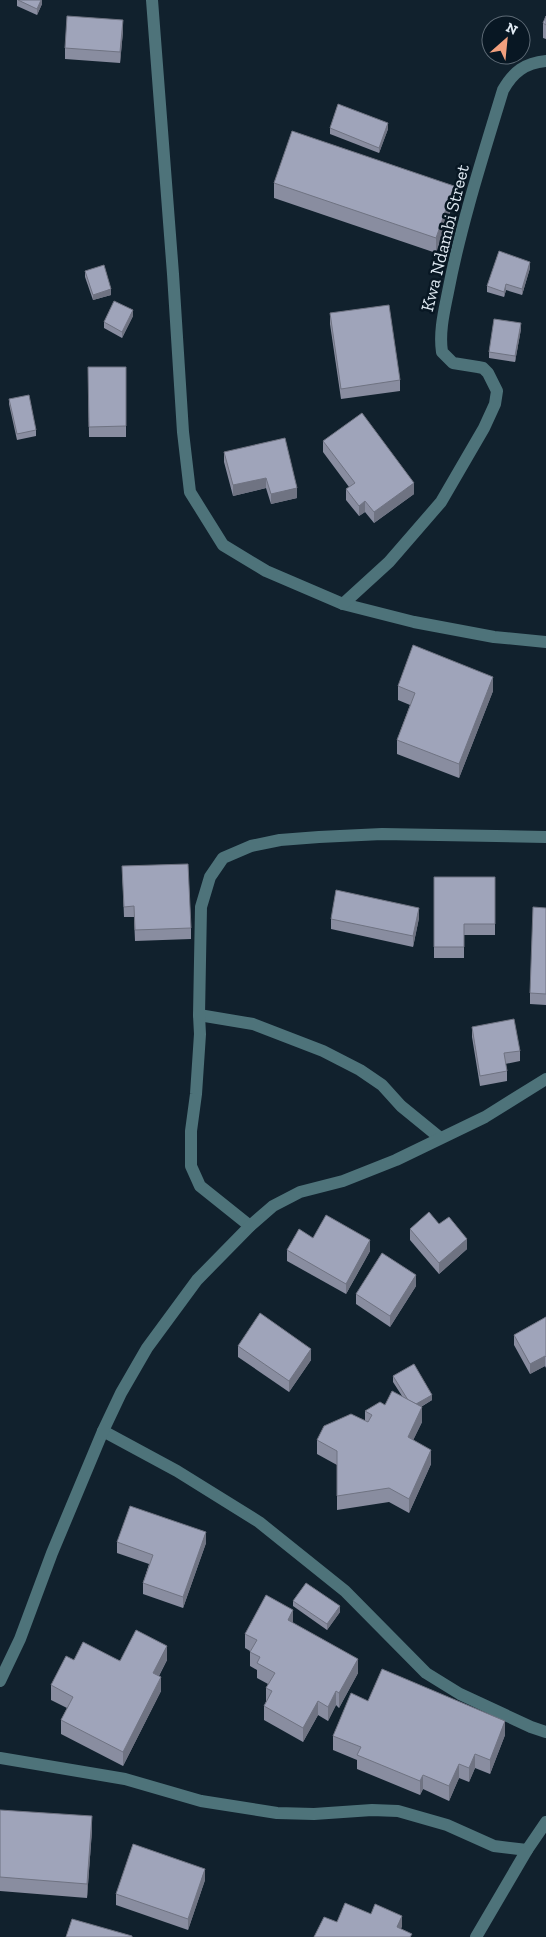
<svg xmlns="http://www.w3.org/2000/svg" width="546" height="1937" viewBox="0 0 546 1937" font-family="'Zilla Slab',serif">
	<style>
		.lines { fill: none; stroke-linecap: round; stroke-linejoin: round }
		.minor { stroke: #4e737a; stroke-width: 12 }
		.wall { fill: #898da0 }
		.shaded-wall { fill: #6f7382 }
		.building { fill: #9fa4ba; stroke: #6f7382 }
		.labels { text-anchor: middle; stroke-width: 5; stroke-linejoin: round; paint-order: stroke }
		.street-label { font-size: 18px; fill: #dfe9f2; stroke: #081723 }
	</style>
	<rect width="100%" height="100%" fill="#11212d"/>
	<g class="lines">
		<g class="minor">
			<polyline points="152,0 173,274 183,432 190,492 223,545 266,571 343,604 414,622 494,637 546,642"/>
			<path d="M343 604 389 562 441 502 484 428 495 404 497 391 488 373 483 368 478 367 453 363 442 352C439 332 444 312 448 292 461 224 483 156 503 90 513 72 525 63 546 61"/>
			<polyline points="199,1015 253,1024 323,1051 360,1070 382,1085 401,1106 439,1137"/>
			<polyline points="250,1226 200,1186 191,1166 191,1131 196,1094 200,1034 199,1015 201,907 210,877 223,858 251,846 280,840 319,837 382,834 546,837"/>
			<polyline points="103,1431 177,1471 259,1522 345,1591 426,1673 460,1694 531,1727 546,1732"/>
			<polyline points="0,1681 20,1639 52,1553 103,1431 121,1393 147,1348 197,1280 250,1226 273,1206 300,1192 343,1181 396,1160 485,1117 546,1079"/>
			<polyline points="0,1758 125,1779 201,1801 277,1813 314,1814 372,1810 398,1811 447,1825 494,1846 527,1850"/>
			<polyline points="476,1937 527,1850 546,1822"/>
		</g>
	</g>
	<g class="wall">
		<polygon points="17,0 42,0 42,4 37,15 17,6"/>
		<polygon points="546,16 546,39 543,38 543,23"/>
		<polygon points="123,31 120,63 65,59 65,48"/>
		<polygon points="330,128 388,129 379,153 330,134"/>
		<polygon points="274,183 454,201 436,253 274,198"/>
		<polygon points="530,268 522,295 506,290 504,297 487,292 487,286"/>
		<polygon points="85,271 111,295 93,300 85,277"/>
		<polygon points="330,313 400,380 400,391 341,399 330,324"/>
		<polygon points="133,316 122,338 104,328 104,322"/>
		<polygon points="521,329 515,362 489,358 489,352"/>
		<polygon points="88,367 126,367 126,437 89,437"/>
		<polygon points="9,399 36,430 36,436 17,440 9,404"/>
		<polygon points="323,441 414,494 374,523 365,512 359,516 346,500 346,489 349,487 323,452"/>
		<polygon points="224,452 297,498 271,504 266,488 233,496 224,462"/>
		<polygon points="398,686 493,691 459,778 397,754 397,740 410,705 398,700"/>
		<polygon points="122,866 191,928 191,939 135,941 134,917 124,917"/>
		<polygon points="434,877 495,877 495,935 464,935 464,958 434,958"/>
		<polygon points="546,908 546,1005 530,1004 530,993"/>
		<polygon points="419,918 413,947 331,929 331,919"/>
		<polygon points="472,1027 520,1051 520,1061 505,1064 507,1071 507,1081 480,1086 472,1037"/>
		<polygon points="439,1224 467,1249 439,1274 410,1240 410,1229"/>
		<polygon points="313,1238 370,1251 346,1294 287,1261 287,1250"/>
		<polygon points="416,1286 390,1327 356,1304 356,1294"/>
		<polygon points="546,1317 546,1368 545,1366 530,1374 514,1345 514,1335"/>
		<polygon points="238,1346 311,1360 289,1392 238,1357"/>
		<polygon points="393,1376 432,1400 421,1407 422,1422 413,1440 431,1464 409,1513 389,1502 337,1510 337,1465 317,1454 317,1440 365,1420 365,1411 385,1405 402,1396 393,1382"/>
		<polygon points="117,1542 206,1543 183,1608 143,1594 143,1583 149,1564 117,1553"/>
		<polygon points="293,1601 340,1612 327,1630 293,1606"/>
		<polygon points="293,1623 358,1673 339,1708 336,1705 328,1721 318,1715 303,1742 264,1720 264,1706 266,1702 266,1688 268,1684 257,1678 257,1670 250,1666 250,1651 245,1648 245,1634"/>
		<polygon points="74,1660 167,1660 159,1676 161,1691 123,1766 61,1734 61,1720 67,1708 51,1700 51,1685"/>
		<polygon points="368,1701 505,1735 490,1774 475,1768 469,1782 459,1778 449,1801 423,1789 420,1795 357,1769 357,1760 333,1750 333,1736"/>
		<polygon points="0,1810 92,1830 87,1898 0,1891"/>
		<polygon points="205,1880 188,1930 116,1905 116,1894"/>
	</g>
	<g class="shaded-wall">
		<polygon points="41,0 42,0 42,4 37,15 37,9"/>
		<polygon points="123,20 123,31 120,63 120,52"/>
		<polygon points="388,123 388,129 379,153 379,148"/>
		<polygon points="454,186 454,201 436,253 436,238"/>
		<polygon points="530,262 530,268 522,295 522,289"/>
		<polygon points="506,284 506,290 504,297 504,292"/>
		<polygon points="111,289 111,295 93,300 93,295"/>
		<polygon points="133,310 133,316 122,338 122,332"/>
		<polygon points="521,323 521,329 515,362 515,356"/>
		<polygon points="266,478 266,488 233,496 233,485"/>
		<polygon points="414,483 414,494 374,523 374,512"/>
		<polygon points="297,488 297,498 271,504 271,494"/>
		<polygon points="365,501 365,512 359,516 359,506"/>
		<polygon points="493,677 493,691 459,778 459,764"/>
		<polygon points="419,908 419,918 413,947 413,936"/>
		<polygon points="467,1239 467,1249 439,1274 439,1263"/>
		<polygon points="370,1240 370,1251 346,1294 346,1284"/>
		<polygon points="416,1275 416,1286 390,1327 390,1316"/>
		<polygon points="311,1349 311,1360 289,1392 289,1381"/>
		<polygon points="545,1356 545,1366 530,1374 530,1364"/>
		<polygon points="432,1395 432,1400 412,1412 412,1406"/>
		<polygon points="422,1407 422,1422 408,1451 408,1437"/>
		<polygon points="431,1450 431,1464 409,1513 409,1499"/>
		<polygon points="206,1532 206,1543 183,1608 183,1597"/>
		<polygon points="340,1606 340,1612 327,1630 327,1624"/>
		<polygon points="293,1610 293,1624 288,1620"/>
		<polygon points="167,1646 167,1660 153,1687 153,1673"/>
		<polygon points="358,1659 358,1673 339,1708 339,1693"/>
		<polygon points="161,1677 161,1691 123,1766 123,1752"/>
		<polygon points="336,1691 336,1705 328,1721 328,1707"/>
		<polygon points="318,1701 318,1715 303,1742 303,1728"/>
		<polygon points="505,1721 505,1735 490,1774 490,1760"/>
		<polygon points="475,1754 475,1768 469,1782 469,1768"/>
		<polygon points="459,1764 459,1778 449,1801 449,1786"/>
		<polygon points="423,1775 423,1789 420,1795 420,1781"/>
		<polygon points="92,1816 92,1830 87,1898 87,1884"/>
		<polygon points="205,1869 205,1880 188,1930 188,1919"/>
		<polygon points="402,1916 402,1927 397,1937 397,1927"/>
	</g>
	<g class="building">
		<polygon points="18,0 41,0 37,9"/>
		<polygon points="67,16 123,20 120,52 65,48"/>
		<polygon points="546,16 546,25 543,23"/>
		<polygon points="338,104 388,123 379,148 330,128"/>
		<polygon points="292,131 454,186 436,238 274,183"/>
		<polygon points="499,251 530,262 522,289 506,284 504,292 487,286"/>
		<polygon points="104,265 111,289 93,295 85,271"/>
		<polygon points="114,301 133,310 122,332 104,322"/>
		<polygon points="389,305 400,380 341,389 330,313"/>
		<polygon points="494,319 521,323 515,356 489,352"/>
		<polygon points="88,367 126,367 126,426 89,427"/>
		<polygon points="29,395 36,430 17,434 9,399"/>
		<polygon points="362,413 414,483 374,512 365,501 359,506 346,489 355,483 323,441"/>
		<polygon points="285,438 297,488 271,494 266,478 233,485 224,452"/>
		<polygon points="413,645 493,677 459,764 397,740 415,693 398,686"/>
		<polygon points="188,864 191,928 135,930 134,906 124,907 122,866"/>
		<polygon points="434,877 495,877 495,924 464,924 464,947 434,947"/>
		<polygon points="336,890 419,908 413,936 331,919"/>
		<polygon points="533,907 546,908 546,994 530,993"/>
		<polygon points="514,1019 520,1051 504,1053 507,1071 480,1076 472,1027"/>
		<polygon points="429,1212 439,1224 449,1217 467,1239 439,1263 410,1229"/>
		<polygon points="326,1215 370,1240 346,1284 287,1250 299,1229 313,1238"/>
		<polygon points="382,1253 416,1275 390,1316 356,1294"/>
		<polygon points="260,1313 311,1349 289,1381 238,1346"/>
		<polygon points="546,1317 546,1357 545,1356 530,1364 514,1335"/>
		<polygon points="414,1364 432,1395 416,1404 408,1400 393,1376"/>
		<polygon points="392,1391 422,1407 408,1437 431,1450 409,1499 389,1488 337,1496 337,1451 317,1440 324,1426 351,1414 368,1422 372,1415 365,1411 380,1402 385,1405"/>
		<polygon points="130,1506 206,1532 183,1597 143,1583 153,1555 117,1542"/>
		<polygon points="306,1583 340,1606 327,1624 293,1601"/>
		<polygon points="266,1595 293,1610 288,1620 358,1659 339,1693 336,1691 328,1707 318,1701 303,1728 264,1706 272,1691 266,1688 275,1673 257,1663 260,1657 250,1652 257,1640 245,1634"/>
		<polygon points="136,1630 167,1646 153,1673 161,1677 123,1752 61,1720 73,1697 51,1685 66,1656 74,1660 83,1642 120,1661"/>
		<polygon points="382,1669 505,1721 490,1760 475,1754 469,1768 459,1764 449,1786 423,1775 420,1781 357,1755 361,1747 333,1736 351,1693 368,1701"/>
		<polygon points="0,1810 92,1816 87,1884 0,1877"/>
		<polygon points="133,1844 205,1869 188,1919 116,1894"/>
		<polygon points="345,1903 371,1914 375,1904 402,1916 397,1927 412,1934 410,1937 314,1937 324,1917 337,1922"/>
		<polygon points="72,1919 132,1936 132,1937 66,1937"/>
	</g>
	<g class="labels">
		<g class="street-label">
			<text transform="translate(445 238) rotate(-76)" y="6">Kwa Ndambi Street</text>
		</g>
	</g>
	<g transform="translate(506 40) rotate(27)"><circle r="24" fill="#081723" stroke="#5e6b76"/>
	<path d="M0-4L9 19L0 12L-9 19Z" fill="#f2a07e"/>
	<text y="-8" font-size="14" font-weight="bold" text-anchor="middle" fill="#dfe9f2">N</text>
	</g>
</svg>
